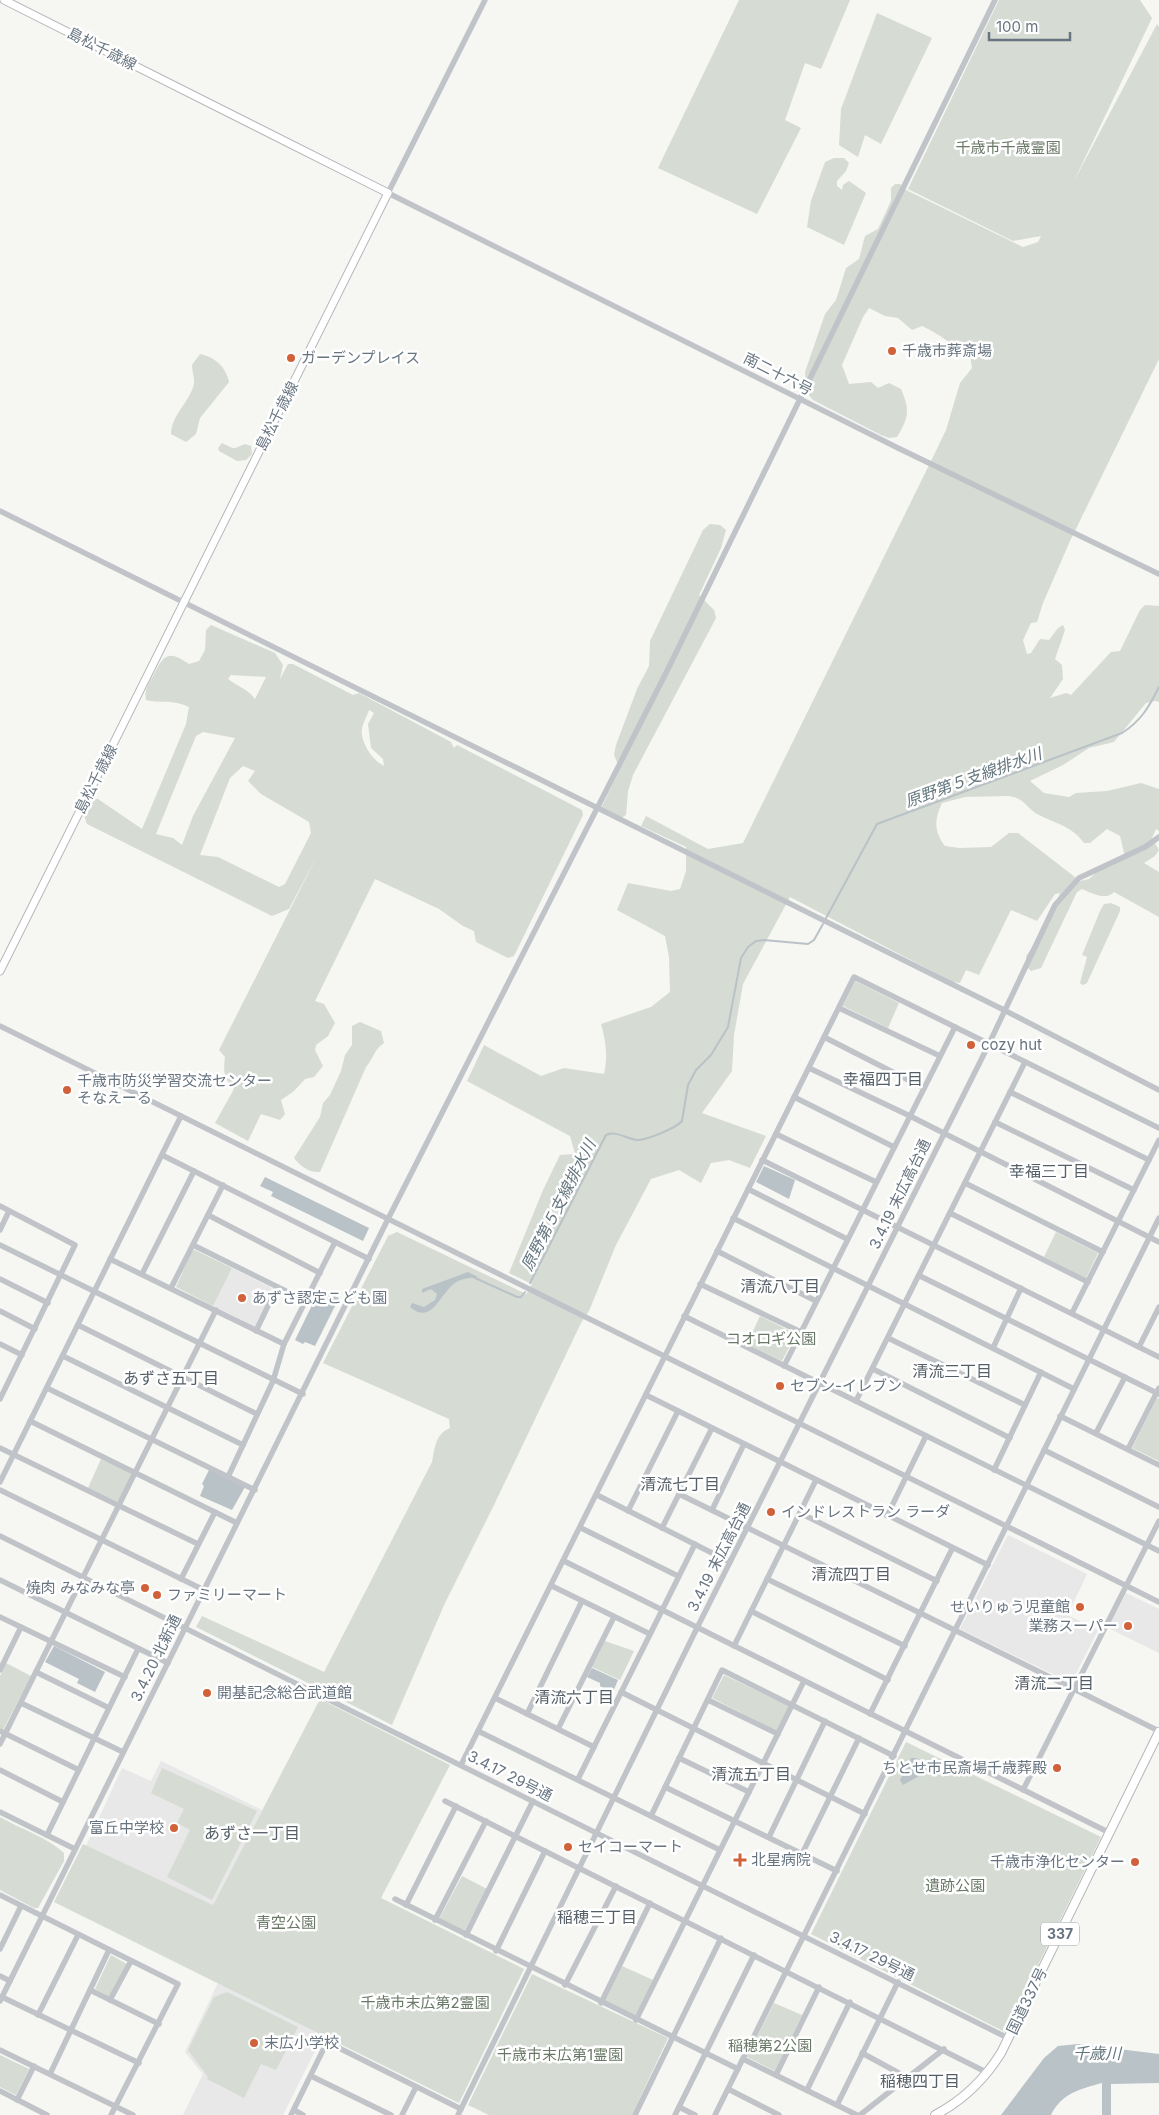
<svg xmlns="http://www.w3.org/2000/svg" width="1159" height="2115" viewBox="0 0 1159 2115" font-family="Inter,'Noto Sans JP',sans-serif">
	<style>
		.built { fill: #e7e8e7 }
		.green { fill: #d6dbd3; fill-rule: evenodd }
		.water { fill: #b9c2c7 }
		.lines { fill: none; stroke-linecap: round; stroke-linejoin: round }
		.stream { stroke: #b9c2c7; stroke-width: 2 }
		.major-casing { stroke: #b4b7bb; stroke-width: 9 }
		.highway-casing { stroke: #b3b6b9; stroke-width: 10 }
		.minor { stroke: #c0c3c7; stroke-width: 5.5 }
		.major { stroke: #fff; stroke-width: 7 }
		.highway { stroke: #fff; stroke-width: 8 }
		.poi-dot { fill: #d06139; stroke: #fff; stroke-width: 2 }
		.labels { text-anchor: middle; stroke-width: 5; stroke-linejoin: round; paint-order: stroke }
		.shield { fill: #fff; stroke: #959ea7; stroke-width: 1 }
		.shield-label { font-size: 14px; font-weight: bold; fill: #687581 }
		.street-label { font-size: 15px; fill: #687581; stroke: #fff }
		.park-label { font-size: 15px; fill: #6a7967; stroke: #fff }
		.poi-label { font-size: 15px; fill: #687581; stroke: #fff; text-anchor: start }
		.water-label { font-size: 16px; font-style: italic; fill: #64767e; stroke: #fff }
		.neighbourhood-label { font-size: 16px; fill: #555f67; stroke: #fff }
	</style>
	<rect width="100%" height="100%" fill="#f6f6f3"/>
	<g class="built">
		<polygon points="232,1268 270,1287 272,1291 255,1327 213,1306"/>
		<polygon points="1008,1535 1087,1574 1069,1612 1066,1611 1065,1614 1098,1630 1071,1683 960,1629"/>
		<polygon points="1126,1593 1159,1609 1159,1653 1108,1628"/>
		<polygon points="161,1761 262,1810 213,1905 86,1846 122,1768 151,1781"/>
		<polygon points="218,1983 323,2035 283,2115 183,2115 203,2074 185,2052"/>
	</g>
	<g class="green">
		<polygon points="739,0 850,0 821,69 805,63 785,120 801,128 757,214 658,168"/>
		<path d="M999 0H1140L1152 18 1073 183 1157 24 1159 27V359L1070 541 1043 603 1037 622 1031 623 1023 640 1027 654 1031 653 1040 639 1049 640 1058 628 1063 625 1065 630 1055 659 1062 665 1063 679 1050 698 1066 693 1071 695 1111 652 1120 651 1140 610 1145 605 1159 606V702L1155 701 1146 703 1114 742 1089 748 1063 765 1030 781 1044 793 1069 797 1076 793 1107 791 1141 783 1159 789V831L1156 829 1152 838 1159 850 1155 856 1144 863 1159 872V917L1114 892C1105 901 1092 893 1082 889L1077 892 1041 968 1031 971 1028 968 1026 956 1049 924 1060 893 1055 894 1037 921 1011 910 979 975 966 970 960 983 953 982 790 897 743 984 734 1035 732 1071 702 1113 766 1136 750 1168 729 1160 711 1163 701 1183 679 1170 651 1179 616 1245 589 1311 581 1323 493 1507 445 1603 392 1725 196 1627 202 1616 324 1672 432 1462C435 1448 435 1434 450 1428L449 1419 323 1363 388 1236 397 1232 526 1294 532 1284 509 1273 543 1190 560 1155 575 1154 570 1136 467 1081 484 1045 541 1076 564 1068 604 1074C608 1057 606 1041 601 1024L651 1007 670 992 669 957 665 936 617 910 628 883 671 891 680 889 686 871V847L641 826 646 816 708 849 743 843 934 455 946 430 960 383 972 368 970 355C953 346 940 334 922 326L912 330 898 318 885 316 869 308 863 317 842 365 849 384 871 382 878 388 889 383 901 389C910 410 909 417 897 437L889 438 881 435 813 400 807 393 805 372 825 314 836 300 846 268 859 259 865 236 878 229 891 201V188L895 184H900L906 190 1023 247 1038 242 1041 236 1013 241 908 189ZM1008 796C1025 798 1025 807 1037 814 1054 823 1072 826 1084 843H1090L1107 829 1120 836 1125 857 1101 868 1089 879 1080 881 1018 833H1009L991 847 959 848 945 846C934 831 934 820 942 803L965 797Z"/>
		<polygon points="877,13 932,38 881,144 865,135 858,157 839,145 841,109"/>
		<polygon points="834,158 844,158 849,163 846,171 837,181 837,186 842,190 843,185 849,181 866,193 844,245 807,227 811,201 825,162"/>
		<path d="M200 354C215 357 226 367 229 382L200 418 196 434 186 442 171 434C172 414 189 403 194 384 195 379 192 371 192 365Z"/>
		<path d="M222 443C236 450 232 449 245 444L251 446 252 454 246 460 237 461 219 451 218 448Z"/>
		<polygon points="710,524 720,525 726,530 721,548 699,595 714,610 716,618 633,775 628,791 626,815 621,818 601,808 620,769 614,755 616,745 637,689 649,666 650,641 703,530"/>
		<path d="M211 625 275 653 283 665 280 679 288 664H293L353 695 359 693 451 742 454 748 457 745 582 810 583 815 514 956 508 958 476 942 474 931 463 926 439 909 375 879 315 1001 324 1004 335 1023 328 1036 316 1045 315 1050 323 1066 314 1077 305 1079 294 1091 281 1100 285 1114 280 1120 261 1114 248 1141 215 1123 234 1089C224 1078 223 1072 225 1057L219 1050 319 852 289 909 272 916 87 824 84 815 93 799H98L142 829 186 724 189 707C172 699 163 704 146 700 144 689 149 683 154 674 164 654 169 650 189 664L199 661 205 650 206 630ZM231 675 266 677 255 699C249 690 237 686 228 679ZM369 710 374 713 368 724 371 748 383 759 384 766C373 761 360 742 362 729 363 723 367 716 369 710ZM203 732 235 738 193 816 182 845 173 838 156 834 196 736ZM243 766 255 771 248 781 261 794 309 822 311 833 285 884 279 887 218 857 200 855 230 778Z"/>
		<polygon points="1111,903 1120,907 1120,911 1087,983 1083,985 1080,983 1087,957 1082,955 1100,911 1104,904"/>
		<polygon points="855,981 899,1003 888,1028 843,1006"/>
		<path d="M360 1022 381 1031 384 1043C375 1048 373 1059 366 1067L320 1172C309 1173 300 1166 294 1158L320 1117 323 1103 330 1095 341 1071 345 1055 352 1045V1026Z"/>
		<polygon points="1056,1232 1098,1253 1086,1278 1044,1257"/>
		<polygon points="195,1250 232,1268 213,1306 176,1287 192,1251"/>
		<polygon points="760,1316 796,1334 782,1361 747,1344"/>
		<polygon points="1157,1398 1159,1399 1159,1461 1132,1448"/>
		<polygon points="101,1459 132,1474 118,1502 88,1488"/>
		<polygon points="605,1641 634,1651 620,1680 592,1667"/>
		<polygon points="6,1663 31,1676 3,1730 0,1728 0,1676"/>
		<polygon points="724,1675 789,1706 777,1731 712,1698"/>
		<polygon points="320,1699 450,1765 381,1898 524,1969 459,2103 54,1902 83,1844 213,1905"/>
		<polygon points="906,1742 1101,1837 1005,2032 811,1934"/>
		<polygon points="162,1768 257,1811 212,1900 167,1877 190,1830 177,1823 184,1809 151,1793"/>
		<path d="M0 1817C22 1830 45 1836 64 1853V1861L38 1908H34L0 1890Z"/>
		<polygon points="462,1876 487,1889 464,1932 439,1919"/>
		<polygon points="111,1955 127,1964 110,1997 95,1989"/>
		<polygon points="622,1966 653,1980 635,2016 605,2001"/>
		<polygon points="532,1974 668,2038 632,2115 489,2115 468,2105"/>
		<polygon points="227,1992 298,2027 276,2070 261,2064 244,2098 207,2079 208,2077 188,2050 214,1997"/>
		<polygon points="774,2003 802,2015 775,2071 747,2057"/>
		<polygon points="0,2055 29,2069 16,2095 0,2087"/>
	</g>
	<g class="water">
		<polygon points="764,1166 795,1180 789,1199 756,1182"/>
		<polygon points="265,1177 369,1228 363,1241 271,1196 273,1192 260,1186"/>
		<path d="M468 1272 478 1277C469 1278 463 1278 455 1283 440 1293 432 1326 410 1307L412 1303 424 1307 435 1300 437 1294 431 1289 422 1293V1289Z"/>
		<polygon points="320,1289 339,1298 315,1346 305,1342 303,1344 295,1340"/>
		<polygon points="209,1470 245,1487 232,1510 200,1496 204,1486 202,1484"/>
		<polygon points="54,1646 105,1672 95,1692 77,1683 79,1679 45,1662"/>
		<polygon points="592,1668 618,1680 612,1694 600,1686 600,1683 587,1677"/>
		<polygon points="911,1758 916,1758 932,1767 932,1773 919,1776 903,1785 900,1780"/>
		<path d="M1078 2044 1159 2054V2083L1111 2084V2115H1102V2083C1080 2089 1062 2093 1051 2115H1001L1044 2058 1058 2046Z"/>
	</g>
	<g class="lines">
		<g class="stream">
			<path d="M825 920 877 824 1122 733C1141 721 1149 707 1159 687"/>
			<polyline points="473,1277 517,1297 521,1297 525,1292"/>
			<path d="M530 1283 606 1135C618 1130 627 1140 638 1140 647 1140 676 1128 682 1121L688 1085 696 1070 711 1055 728 1027 741 958 748 947 756 941 764 940 808 944 814 940 823 924"/>
		</g>
		<g class="major-casing">
			<polyline id="major" points="0,971 388,193 4,0"/>
		</g>
		<g class="highway-casing">
			<path id="highway" d="M935 2115C964 2100 984 2080 1001 2053L1159 1732"/>
		</g>
		<g class="minor">
			<polyline points="485,0 388,193 900,449 1159,574"/>
			<polyline points="0,511 1004,1010 1159,1090"/>
			<polyline points="839,1008 940,1056"/>
			<polyline points="0,1026 1159,1602"/>
			<polyline points="824,1037 924,1088"/>
			<polyline points="809,1068 910,1116 1159,1242"/>
			<polyline points="1010,1092 1149,1160"/>
			<polyline points="794,1097 894,1147"/>
			<polyline points="995,1122 1134,1190"/>
			<polyline points="776,1134 876,1182"/>
			<polyline points="162,1155 369,1259"/>
			<polyline points="762,1160 1159,1357"/>
			<polyline points="965,1183 1103,1252"/>
			<polyline points="748,1189 847,1239"/>
			<polyline points="0,1206 75,1245 0,1399"/>
			<polyline points="950,1213 1088,1282"/>
			<polyline points="208,1215 320,1273"/>
			<polyline points="733,1218 1074,1389"/>
			<polyline points="0,1230 9,1211"/>
			<polyline points="0,1245 303,1394"/>
			<polyline points="193,1245 306,1301"/>
			<polyline points="717,1251 816,1301"/>
			<polyline points="110,1259 284,1344"/>
			<polyline points="142,1274 194,1171"/>
			<polyline points="920,1276 1159,1394"/>
			<polyline points="0,1279 48,1303"/>
			<polyline points="700,1284 801,1332"/>
			<polyline points="171,1288 223,1185"/>
			<polyline points="0,1311 35,1329"/>
			<polyline points="1072,1313 1159,1140"/>
			<polyline points="684,1316 1159,1551"/>
			<polyline points="78,1325 257,1414"/>
			<polyline points="256,1331 277,1287"/>
			<polyline points="888,1338 1025,1405"/>
			<polyline points="0,1344 22,1355"/>
			<polyline points="1139,1347 1159,1307"/>
			<polyline points="993,1348 1021,1288"/>
			<polyline points="63,1356 243,1445"/>
			<polyline points="784,1366 955,1027"/>
			<polyline points="873,1369 1010,1438"/>
			<polyline points="47,1388 255,1490"/>
			<polyline points="646,1395 988,1565"/>
			<polyline points="856,1401 1025,1062"/>
			<polyline points="1060,1416 1159,1465"/>
			<polyline points="30,1421 237,1523"/>
			<polyline points="1096,1433 1125,1377"/>
			<polyline points="0,1448 198,1544"/>
			<polyline points="1128,1449 1159,1388"/>
			<polyline points="1044,1450 1159,1507"/>
			<polyline points="994,1470 1041,1372"/>
			<polyline points="228,1477 273,1381 284,1344 335,1242"/>
			<polyline points="0,1482 181,1116"/>
			<polyline points="0,1490 204,1590"/>
			<polyline points="679,1494 1159,1731"/>
			<polyline points="597,1495 730,1562"/>
			<polyline points="712,1510 744,1444"/>
			<polyline points="628,1511 678,1411"/>
			<polyline points="800,1513 937,1581"/>
			<polyline points="887,1516 926,1436"/>
			<polyline points="581,1528 678,1576"/>
			<polyline points="662,1528 712,1428"/>
			<polyline points="0,1536 1008,2038"/>
			<polyline points="564,1561 1110,1833"/>
			<polyline points="181,1579 215,1512"/>
			<polyline points="767,1579 905,1646"/>
			<polyline points="0,1580 168,1663"/>
			<polyline points="552,1586 650,1634"/>
			<polyline points="751,1611 888,1680"/>
			<polyline points="0,1617 125,1677"/>
			<polyline points="734,1646 816,1480"/>
			<polyline points="0,1670 21,1627"/>
			<polyline points="36,1672 109,1708"/>
			<polyline points="621,1692 865,1814"/>
			<polyline points="495,1698 594,1747"/>
			<polyline points="708,1700 778,1734"/>
			<polyline points="21,1703 123,1752"/>
			<polyline points="527,1714 582,1601"/>
			<polyline points="870,1714 952,1549"/>
			<polyline points="558,1729 614,1617"/>
			<polyline points="0,1731 79,1770"/>
			<polyline points="478,1731 720,1850"/>
			<polyline points="0,1744 216,1310"/>
			<polyline points="679,1758 749,1792"/>
			<polyline points="461,1765 854,977 1159,1128"/>
			<polyline points="0,1770 63,1802"/>
			<polyline points="578,1779 695,1544"/>
			<polyline points="665,1787 837,1871"/>
			<polyline points="1023,1790 1159,1521"/>
			<polyline points="445,1801 988,2073"/>
			<polyline points="0,1812 75,1849"/>
			<polyline points="651,1816 722,1670 894,1756"/>
			<polyline points="47,1835 138,1649"/>
			<polyline points="769,1837 825,1721"/>
			<polyline points="802,1854 859,1738"/>
			<polyline points="0,1895 178,1984 111,2115"/>
			<polyline points="395,1899 738,2069"/>
			<polyline points="406,1905 456,1806"/>
			<polyline points="435,1920 486,1821"/>
			<polyline points="466,1935 533,1801"/>
			<polyline points="0,1949 21,1906"/>
			<polyline points="496,1951 545,1851"/>
			<polyline points="0,1976 10,1981"/>
			<polyline points="565,1985 616,1886"/>
			<polyline points="90,1990 159,2024"/>
			<polyline points="2,1997 139,2063"/>
			<polyline points="110,2000 131,1961"/>
			<polyline points="0,2001 388,1219 668,669 995,0"/>
			<polyline points="601,2003 650,1903"/>
			<polyline points="38,2015 78,1935"/>
			<polyline points="636,2020 804,1681"/>
			<polyline points="0,2050 133,2115"/>
			<polyline points="862,2053 908,2078"/>
			<polyline points="743,2059 857,2115"/>
			<polyline points="50,2074 109,1950"/>
			<polyline points="776,2075 819,1987"/>
			<polyline points="311,2076 391,2115"/>
			<polyline points="728,2089 779,2115"/>
			<polyline points="807,2090 850,2002"/>
			<polyline points="0,2091 47,2115"/>
			<polyline points="17,2100 34,2066"/>
			<polyline points="837,2105 898,1982"/>
			<polyline points="679,2107 695,2115"/>
			<polyline points="294,2110 303,2115"/>
			<polyline points="291,2115 327,2042 461,2109"/>
			<polyline points="402,2115 416,2087"/>
			<polyline points="458,2115 697,1628 987,1048 1055,905 1079,878 1145,847 1159,837"/>
			<polyline points="635,2115 721,1938"/>
			<polyline points="675,2115 754,1955"/>
			<polyline points="715,2115 1159,1218"/>
			<polyline points="860,2115 944,2049"/>
		</g>
		<use href="#major" class="major"/>
		<use href="#highway" class="highway"/>
	</g>
	<g class="poi-dot">
		<circle cx="892" cy="351" r="5"/>
		<circle cx="291" cy="358" r="5"/>
		<circle cx="971" cy="1045" r="5"/>
		<circle cx="67" cy="1090" r="5"/>
		<circle cx="242" cy="1298" r="5"/>
		<circle cx="780" cy="1386" r="5"/>
		<circle cx="771" cy="1512" r="5"/>
		<circle cx="145" cy="1588" r="5"/>
		<circle cx="157" cy="1595" r="5"/>
		<circle cx="1080" cy="1607" r="5"/>
		<circle cx="1128" cy="1626" r="5"/>
		<circle cx="207" cy="1693" r="5"/>
		<circle cx="1057" cy="1768" r="5"/>
		<circle cx="174" cy="1828" r="5"/>
		<circle cx="568" cy="1847" r="5"/>
		<path d="M737.5 1852.5h5v5h5v5h-5v5h-5v-5h-5v-5h5z"/>
		<circle cx="1135" cy="1862" r="5"/>
		<circle cx="254" cy="2043" r="5"/>
	</g>
	<g class="labels">
		<rect class="shield" x="1041" y="1922.5" width="38" height="23" rx="4"/>
		<g class="shield-label">
			<text x="1060" y="1939">337</text>
		</g>
		<g class="street-label">
			<text transform="translate(102 49) rotate(27)" y="5">島松千歳線</text>
			<text transform="translate(778 374) rotate(27)" y="5">南二十六号</text>
			<text transform="translate(277 416) rotate(-63)" y="5">島松千歳線</text>
			<text transform="translate(96 779) rotate(-63)" y="5">島松千歳線</text>
			<text transform="translate(900 1194) rotate(-64)" y="5">3.4.19 末広高台通</text>
			<text transform="translate(719 1557) rotate(-63)" y="5">3.4.19 末広高台通</text>
			<text transform="translate(156 1658) rotate(-64)" y="5">3.4.20 北新通</text>
			<text transform="translate(510 1776) rotate(27)" y="5">3.4.17 29号通</text>
			<text transform="translate(872 1956) rotate(26)" y="5">3.4.17 29号通</text>
			<text transform="translate(1027 2001) rotate(-64)" y="5">国道337号</text>
		</g>
		<g class="park-label">
			<text x="1008" y="153">千歳市千歳霊園</text>
			<text x="771" y="1344">コオロギ公園</text>
			<text x="955" y="1891">遺跡公園</text>
			<text x="286" y="1928">青空公園</text>
			<text x="425" y="2008">千歳市末広第2霊園</text>
			<text x="770" y="2051">稲穂第2公園</text>
			<text x="560" y="2060">千歳市末広第1霊園</text>
		</g>
		<g class="poi-label">
			<text x="902" y="356">千歳市葬斎場</text>
			<text x="301" y="363">ガーデンプレイス</text>
			<text x="981" y="1050">cozy hut</text>
			<text x="77" y="1086">千歳市防災学習交流センター<tspan x="77" dy="17">そなえーる</tspan></text>
			<text x="252" y="1303">あずさ認定こども園</text>
			<text x="790" y="1391">セブン-イレブン</text>
			<text x="781" y="1517">インドレストラン ラーダ</text>
			<text x="135" y="1593" text-anchor="end">焼肉 みなみな亭</text>
			<text x="167" y="1600">ファミリーマート</text>
			<text x="1070" y="1612" text-anchor="end">せいりゅう児童館</text>
			<text x="1118" y="1631" text-anchor="end">業務スーパー</text>
			<text x="217" y="1698">開基記念総合武道館</text>
			<text x="1047" y="1773" text-anchor="end">ちとせ市民斎場千歳葬殿</text>
			<text x="164" y="1833" text-anchor="end">富丘中学校</text>
			<text x="578" y="1852">セイコーマート</text>
			<text x="751" y="1865">北星病院</text>
			<text x="1125" y="1867" text-anchor="end">千歳市浄化センター</text>
			<text x="264" y="2048">末広小学校</text>
		</g>
		<g class="water-label">
			<text transform="translate(973 777) rotate(-20)" y="6">原野第５支線排水川</text>
			<text transform="translate(558 1205) rotate(-63)" y="6">原野第５支線排水川</text>
			<text x="1097" y="2059">千歳川</text>
		</g>
		<g class="neighbourhood-label">
			<text x="883" y="1085">幸福四丁目</text>
			<text x="1049" y="1177">幸福三丁目</text>
			<text x="780" y="1292">清流八丁目</text>
			<text x="952" y="1377">清流三丁目</text>
			<text x="171" y="1384">あずさ五丁目</text>
			<text x="680" y="1490">清流七丁目</text>
			<text x="851" y="1580">清流四丁目</text>
			<text x="1054" y="1689">清流二丁目</text>
			<text x="574" y="1703">清流六丁目</text>
			<text x="751" y="1780">清流五丁目</text>
			<text x="252" y="1839">あずさ一丁目</text>
			<text x="597" y="1923">稲穂三丁目</text>
			<text x="920" y="2087">稲穂四丁目</text>
		</g>
	</g>
	<path d="M989 32v8h81v-8" fill="none" stroke="#687581" stroke-width="2.5"/>
	<text x="996" y="32" font-size="15" fill="#687581" stroke="#ffffff" stroke-width="4" paint-order="stroke">100 m</text>
</svg>
